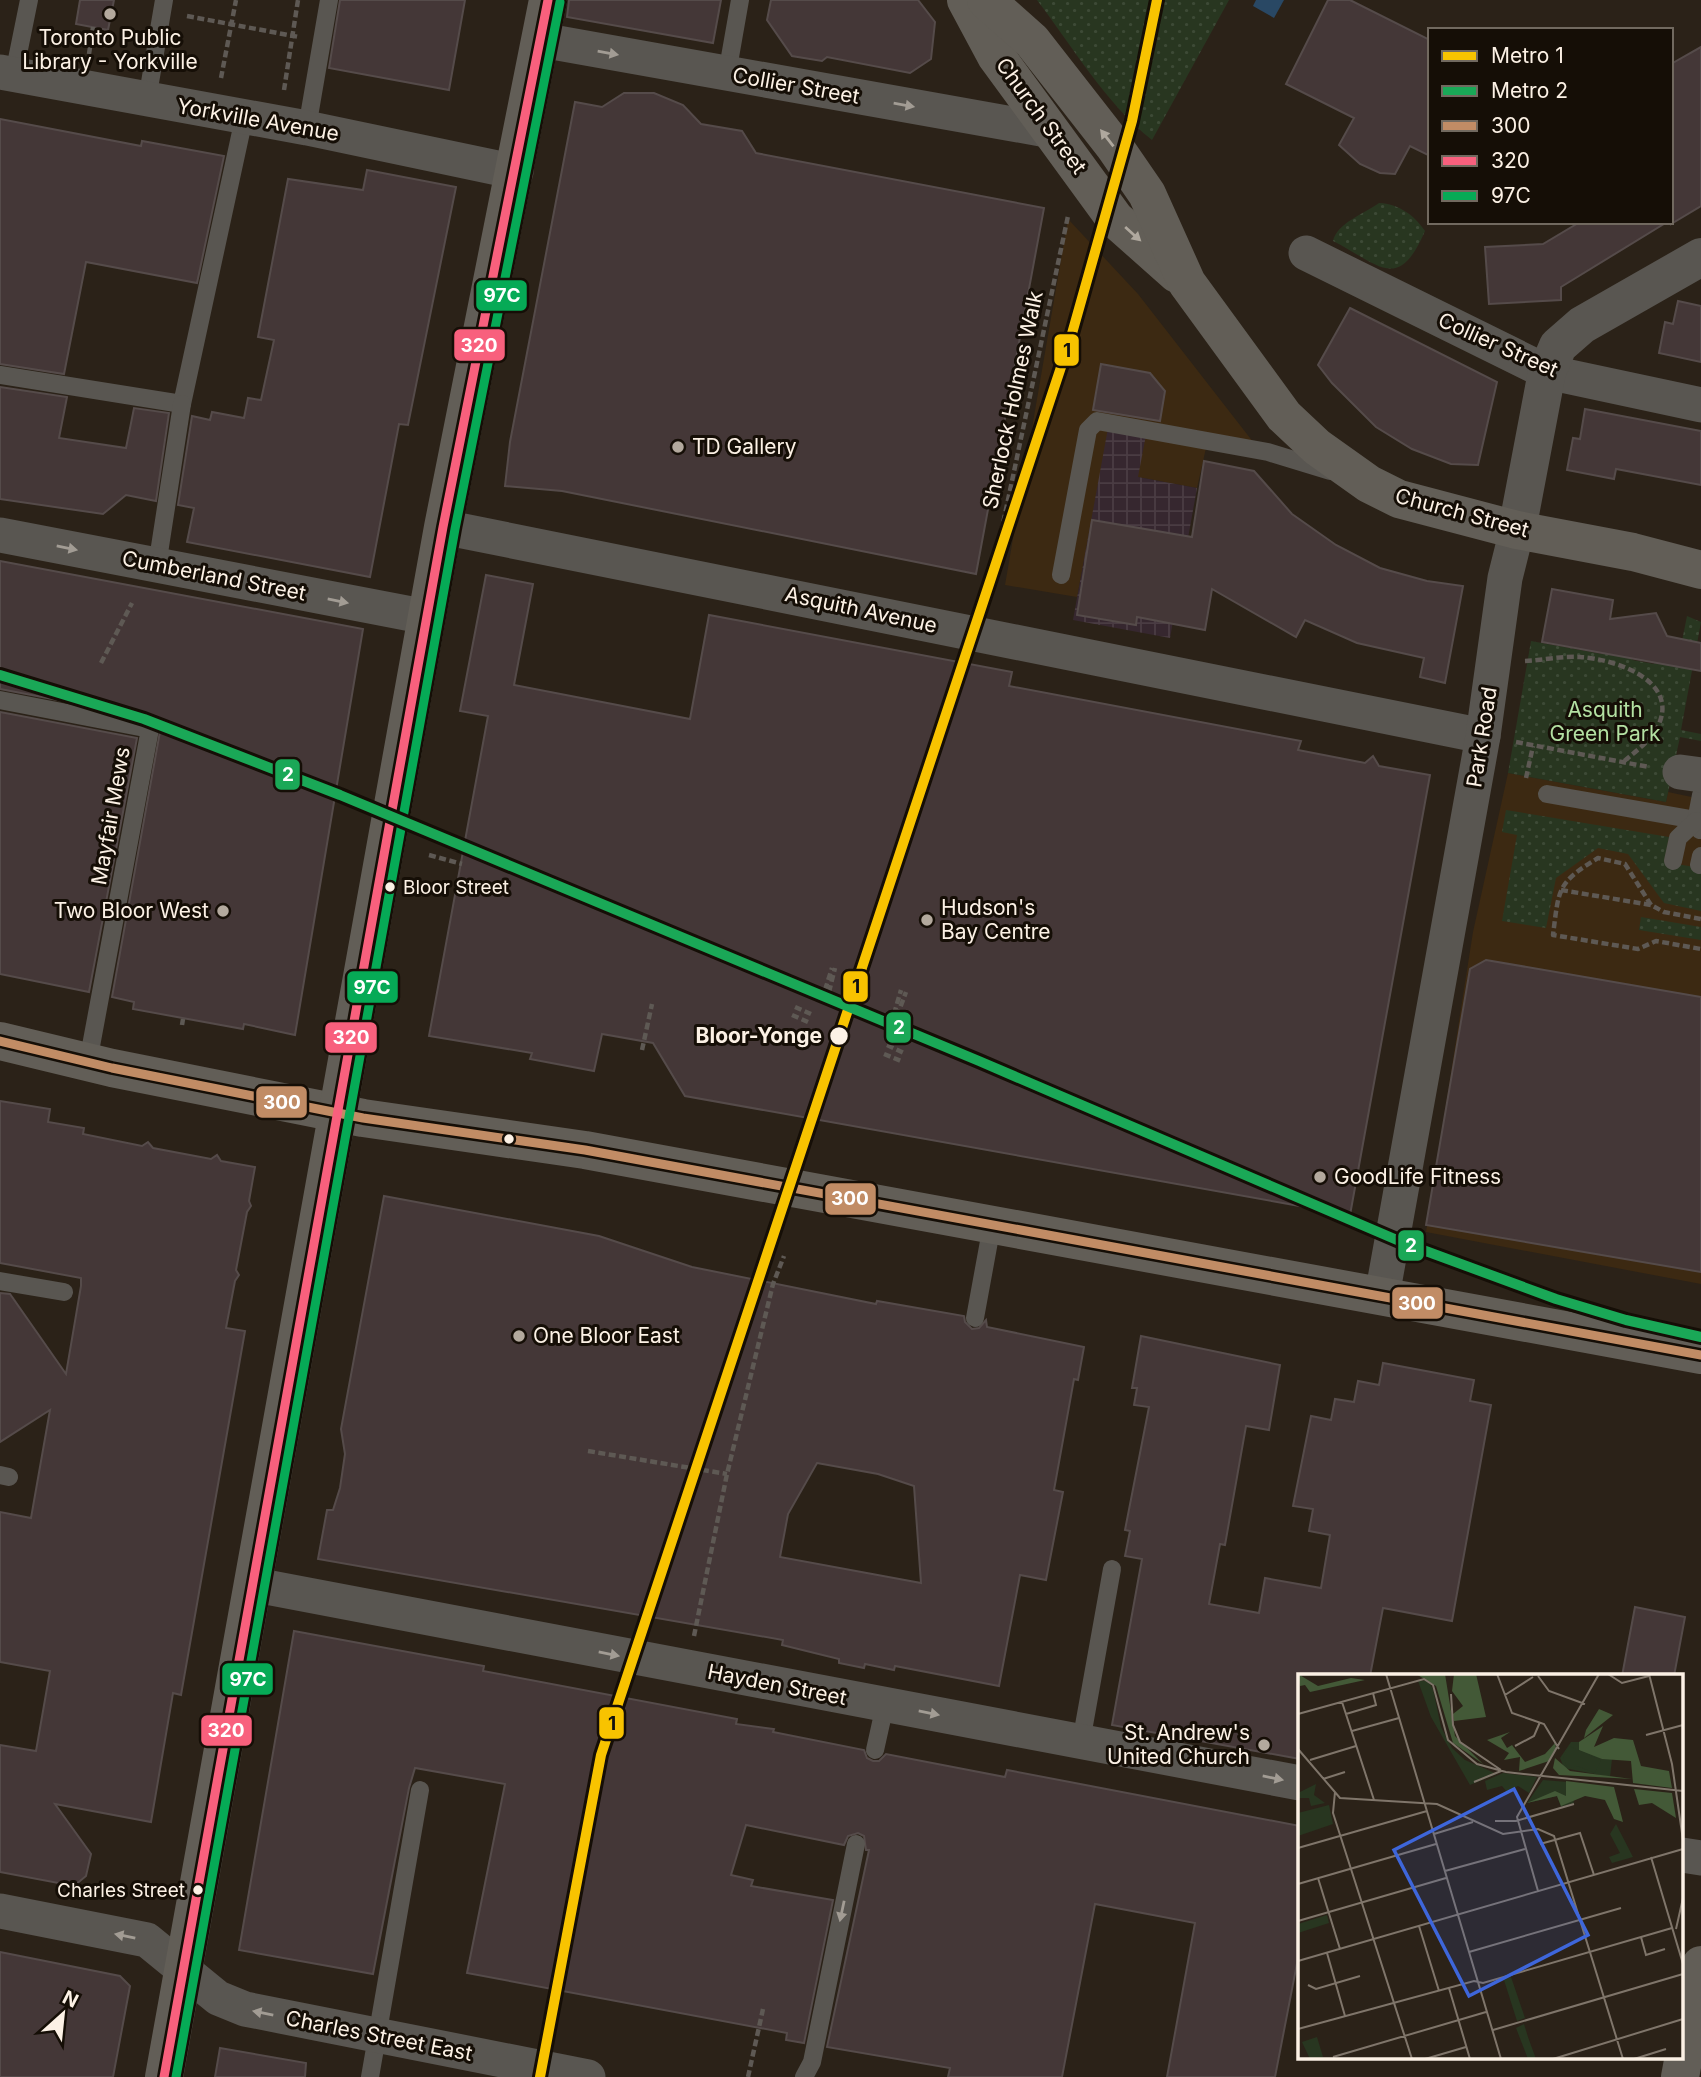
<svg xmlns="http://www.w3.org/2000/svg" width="1701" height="2077" viewBox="0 0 1701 2077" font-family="Inter,sans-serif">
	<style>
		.built { fill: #3c2912 }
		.industrial { fill: url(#industrial-grid) }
		.green { fill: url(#green-dots) }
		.water { fill: #294864 }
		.building { fill: #443737; stroke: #554b4a; stroke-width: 2; fill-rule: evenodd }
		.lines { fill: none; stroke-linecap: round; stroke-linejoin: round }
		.path { stroke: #5e5954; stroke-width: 4.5; stroke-dasharray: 7 3.5; stroke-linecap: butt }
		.service { stroke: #595651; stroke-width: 18 }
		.minor { stroke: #595651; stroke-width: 35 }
		.tertiary { stroke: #595651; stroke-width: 38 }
		.primary { stroke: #625e57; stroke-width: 38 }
		.bus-1-casing { stroke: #150e06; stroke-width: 14 }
		.bus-2-casing { stroke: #150e06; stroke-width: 14 }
		.bus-3-casing { stroke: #150e06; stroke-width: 14 }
		.bus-1 { stroke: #c18c65; stroke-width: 9 }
		.bus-2 { stroke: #f8607d; stroke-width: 9 }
		.bus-3 { stroke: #06aa56; stroke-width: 9 }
		.metro-1-casing { stroke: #150e06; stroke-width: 16 }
		.metro-2-casing { stroke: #150e06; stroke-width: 16 }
		.metro-1 { stroke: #f8c300; stroke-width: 10 }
		.metro-2 { stroke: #1aa857; stroke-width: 10 }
		.oneway { fill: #a29c94 }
		.oneway2 { fill: #afa89e }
		.poi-dot { fill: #b3a99d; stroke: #150e06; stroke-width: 2.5 }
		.bus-dot { fill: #fcf1e5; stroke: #150e06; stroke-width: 2.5 }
		.labels { text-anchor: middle; stroke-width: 6; stroke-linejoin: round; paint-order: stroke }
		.bus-label { font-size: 19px; fill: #fcf1e5; stroke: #150e06; text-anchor: start }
		.poi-label { font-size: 21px; fill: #fcf1e5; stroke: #150e06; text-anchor: start }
		.street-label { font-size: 21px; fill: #fcf1e5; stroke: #150e06 }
		.park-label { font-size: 21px; fill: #b3e0a2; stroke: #150e06 }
		.stop-label { font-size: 21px; font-weight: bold; fill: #fcf1e5; stroke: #150e06; text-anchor: end }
		.inset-road { fill: none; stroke: #7f756a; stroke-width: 2 }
		.view { fill: #3e66da; fill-opacity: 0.15; stroke: #3e66da; stroke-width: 3.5 }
		.inset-edge { fill: none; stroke: #fcf1e5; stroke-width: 3.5 }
		.line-badge { stroke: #150e06; stroke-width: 2.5 }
		.badge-label { font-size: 19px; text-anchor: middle; font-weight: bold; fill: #fff }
		.pale-badge-label { font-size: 19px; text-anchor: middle; font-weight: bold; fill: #111 }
	</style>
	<defs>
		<pattern id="industrial-grid" width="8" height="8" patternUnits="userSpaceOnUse" patternTransform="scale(1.75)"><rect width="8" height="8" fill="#36272f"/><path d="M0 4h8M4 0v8" fill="none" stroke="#4a3c43"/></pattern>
		<pattern id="green-dots" width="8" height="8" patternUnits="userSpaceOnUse" patternTransform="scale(1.75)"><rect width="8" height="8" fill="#283620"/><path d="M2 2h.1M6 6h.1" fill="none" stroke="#3d4a36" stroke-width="1.8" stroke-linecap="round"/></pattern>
	</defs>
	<rect width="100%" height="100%" fill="#2b2218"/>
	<g class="built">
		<polygon points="1068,219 1138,294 1264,456 1206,448 1197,488 1138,477 1109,429 1077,597 1005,585"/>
		<polygon points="1508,773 1666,802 1668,792 1701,799 1701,1284 1426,1232 1473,932"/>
	</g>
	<polygon class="industrial" points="1108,428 1146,435 1138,477 1197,488 1170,638 1073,620"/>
	<g class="green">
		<path d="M1037 0H1229L1152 140C1106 104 1072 46 1037 0Z"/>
		<path d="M1379 203C1399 204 1414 215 1425 231 1398 293 1380 265 1333 241 1337 223 1364 214 1379 203Z"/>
		<polygon points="1687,616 1701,622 1681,730 1701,734 1701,741 1680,737 1666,802 1508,773 1531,641 1602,654 1604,647 1633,655 1632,660 1654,664 1660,644 1682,641"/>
		<polygon points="1506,810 1669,837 1664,862 1701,868 1701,911 1664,903 1628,854 1598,848 1556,878 1546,928 1502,921 1517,835 1502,832"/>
		<polygon points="1641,917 1701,927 1701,940 1639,930"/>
	</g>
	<polygon class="water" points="1256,0 1284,0 1274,18 1253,6"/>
	<g class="building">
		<polygon points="80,0 114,0 108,30 76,24"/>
		<polygon points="340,0 465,0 449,90 329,68"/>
		<polygon points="569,0 721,0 713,43 567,17"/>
		<polygon points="771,0 918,0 935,22 931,59 910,73 827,57 822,61 792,56 767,20"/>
		<polygon points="1328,0 1350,0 1430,40 1430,156 1410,146 1395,174 1380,173 1360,164 1339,145 1354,118 1286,84"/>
		<polygon points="1701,47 1701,206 1671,224 1671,64"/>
		<polygon points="624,93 654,93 683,105 701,124 742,131 756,153 1044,208 976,574 562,491 505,486 510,442 575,102 602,107"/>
		<polygon points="0,119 141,146 142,141 224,156 197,283 86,262 64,374 0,364"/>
		<polygon points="367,170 456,187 408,425 399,424 370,577 187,542 194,508 178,505 192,416 210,420 212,412 244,418 248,398 261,400 274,340 258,337 288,179 363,190"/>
		<polygon points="1580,222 1667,222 1561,287 1561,300 1489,304 1485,247 1543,244"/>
		<polygon points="1678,301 1701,306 1701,362 1659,353 1665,322 1673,324"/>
		<polygon points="1350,308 1497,382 1478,465 1451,464 1412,449 1376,427 1332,383 1318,365"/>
		<polygon points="1101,364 1150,373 1165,391 1160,421 1093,410"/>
		<polygon points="0,387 67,397 59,438 126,448 134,408 169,413 156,501 126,495 103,514 0,499"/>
		<polygon points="1585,409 1701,431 1701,485 1616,469 1614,479 1567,470 1573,438 1580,439"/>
		<polygon points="1204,461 1254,471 1292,514 1336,545 1380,568 1427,581 1463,586 1445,683 1420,677 1424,658 1357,643 1305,620 1296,637 1212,589 1205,630 1137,617 1136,625 1077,615 1092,520 1192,537"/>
		<polygon points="0,561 363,629 295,1035 244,1024 243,1029 133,1009 134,1002 112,997 161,726 152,718 0,689"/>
		<polygon points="486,575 533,584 514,685 690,719 709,615 1012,672 1009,686 1301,741 1298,750 1365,763 1373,756 1379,766 1430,775 1350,1215 685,1096 653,1043 602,1034 594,1071 530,1059 532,1053 429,1036 488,716 460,711"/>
		<polygon points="1552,589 1613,600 1610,619 1656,613 1667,636 1701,643 1701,671 1542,642"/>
		<polygon points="0,712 137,738 89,992 0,974"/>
		<polygon points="1486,960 1701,997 1701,1272 1426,1225 1470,969"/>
		<polygon points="0,1101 50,1109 48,1122 84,1128 83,1134 142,1146 148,1142 153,1148 211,1159 217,1155 221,1161 255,1167 249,1201 251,1206 247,1212 236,1270 239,1275 235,1281 226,1328 245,1331 181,1695 173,1693 151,1822 55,1804 91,1854 86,1876 74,1886 0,1872 0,1745 36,1751 50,1671 0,1662 0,1512 31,1518 50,1410 0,1442 0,1293 10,1294 66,1374 81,1286 81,1278 0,1263"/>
		<path d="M384 1196 599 1236 692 1267 876 1304 877 1301 964 1316 965 1322 972 1329 979 1328 986 1320 987 1327 1084 1347 1078 1380 1074 1379 1054 1490 1063 1492 1046 1580 1020 1575 999 1686 895 1666 894 1670 865 1664 864 1668 839 1663V1659L782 1645 783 1640 318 1559 327 1510H333L340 1488 345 1454 341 1429ZM817 1463 878 1474 914 1486 921 1583 780 1557 788 1514Z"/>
		<polygon points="1141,1336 1280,1365 1269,1430 1246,1426 1225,1545 1220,1544 1209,1604 1259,1613 1265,1578 1321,1588 1330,1535 1309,1531 1313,1509 1293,1506 1311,1416 1331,1420 1335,1399 1354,1402 1358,1381 1379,1385 1383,1363 1474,1380 1470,1401 1491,1405 1452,1621 1383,1608 1370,1676 1300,1676 1300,1759 1112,1725 1142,1559 1125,1556 1130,1531 1125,1530 1149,1407 1134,1405 1137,1388 1132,1388"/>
		<polygon points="1635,1607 1685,1617 1674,1676 1622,1676"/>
		<polygon points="294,1631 484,1666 483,1671 737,1719 736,1724 774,1729 773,1732 864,1750 867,1758 873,1761 879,1761 886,1754 1005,1777 1007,1770 1300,1826 1300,1948 1275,2077 1167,2077 1195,1923 1095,1904 1062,2077 948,2077 950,2068 827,2047 869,1850 866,1850 864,1836 858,1833 848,1836 844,1845 746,1825 731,1875 753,1880 751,1886 833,1900 804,2043 786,2040 787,2033 467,1973 505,1784 415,1768 409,1788 373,1974 239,1950"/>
		<polygon points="0,1952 120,1976 130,1986 113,2077 0,2077"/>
		<polygon points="220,2048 306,2063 305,2077 215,2077"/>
	</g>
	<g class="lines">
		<g class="path">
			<polyline points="187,16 299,37"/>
			<polyline points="89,54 93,27"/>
			<polyline points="221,78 236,0"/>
			<polyline points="284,90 298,0"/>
			<polyline points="986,604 1068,216"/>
			<path d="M1525 661C1543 660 1562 656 1580 657 1615 659 1682 681 1657 728 1649 743 1634 752 1622 763"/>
			<polyline points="101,663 132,603"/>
			<polyline points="1516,742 1649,767"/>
			<polyline points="1526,778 1533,746"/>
			<polyline points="429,855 462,864"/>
			<polyline points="1561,890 1651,905 1664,912 1701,919"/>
			<path d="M1651 905 1625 864 1598 858C1557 883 1559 888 1553 935L1638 949 1656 941 1701 949"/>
			<polyline points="825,990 832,968"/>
			<polyline points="829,992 835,968"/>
			<polyline points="795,1007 811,1014"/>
			<polyline points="894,1014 901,990"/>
			<polyline points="792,1015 808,1022"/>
			<polyline points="897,1016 906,992"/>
			<polyline points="182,1025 183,1019"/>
			<polyline points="887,1045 904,1053"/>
			<polyline points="642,1050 652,1004"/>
			<polyline points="884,1054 901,1061"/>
			<polyline points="588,1451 727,1474"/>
			<polyline points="694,1636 727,1474 773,1284 784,1256"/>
			<polyline points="748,2077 763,2009"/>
		</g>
		<g class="service">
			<polyline points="14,74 29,0"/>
			<polyline points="727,74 740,0"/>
			<polyline points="147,100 164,0"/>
			<polyline points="307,128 329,0"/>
			<polyline points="0,375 182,404 244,118"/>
			<polyline points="157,566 182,404"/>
			<polyline points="1061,575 1088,430 1097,421 1268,452 1330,471"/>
			<polyline points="0,700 150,729 88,1062"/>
			<polyline points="1547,794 1701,821"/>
			<polyline points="1700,830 1696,821 1701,795"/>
			<polyline points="1673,861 1678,838 1696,821"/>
			<polyline points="1699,865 1701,856"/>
			<polyline points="0,1281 64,1292"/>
			<polyline points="975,1318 992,1225"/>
			<polyline points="0,1475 9,1477"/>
			<polyline points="1081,1742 1112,1569"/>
			<polyline points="875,1750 885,1705"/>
			<polyline points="370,2077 420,1790"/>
			<polyline points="804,2077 812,2062 856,1844"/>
		</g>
		<g class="minor">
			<polyline points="541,40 1052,131"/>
			<polyline points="0,72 307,128 516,172"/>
			<polyline points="1306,253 1547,372 1701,405"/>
			<polyline points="443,527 1483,736"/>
			<polyline points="0,535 427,617"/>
			<polyline points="1680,772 1701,775"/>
			<polyline points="1382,1296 1483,736 1505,578 1517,530"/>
			<polyline points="255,1585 1300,1783"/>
			<polyline points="1682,1855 1701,1858"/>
			<polyline points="0,1911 147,1940 218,1998 245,2009 588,2077"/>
		</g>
		<polyline class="tertiary" points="1517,530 1547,372 1558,346 1582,325 1701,257"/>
		<g class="primary">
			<polyline points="966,0 996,56 1115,219 1177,274"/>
			<polyline points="986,0 1032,41 1114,146 1147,194 1187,283 1284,416 1317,447 1369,484 1399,499 1517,530 1633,552 1701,570"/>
			<polyline points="0,1041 112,1068 363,1118 585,1150 1701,1355"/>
			<polyline points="164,2077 443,527 548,0"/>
			<polyline points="1680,2077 1701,1965"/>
		</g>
		<g class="bus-1-casing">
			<polyline id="bus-1" points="0,1041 112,1068 363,1118 585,1150 1701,1355"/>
		</g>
		<g class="bus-2-casing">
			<polyline id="bus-2" points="164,2077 443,527 548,0"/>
		</g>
		<g class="bus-3-casing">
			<polyline id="bus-3" points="176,2077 455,529 560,2"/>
		</g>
		<use href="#bus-1" class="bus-1"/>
		<use href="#bus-2" class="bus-2"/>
		<use href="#bus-3" class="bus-3"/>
		<g class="metro-1-casing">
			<polyline id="metro-1" points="540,2077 601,1755 1071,337 1132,121 1157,0"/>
		</g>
		<g class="metro-2-casing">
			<polyline id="metro-2" points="0,675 144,719 340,795 979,1061 1404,1243 1556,1299 1626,1320 1701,1337"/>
		</g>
		<use href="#metro-1" class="metro-1"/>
		<use href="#metro-2" class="metro-2"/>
	</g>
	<defs><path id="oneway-solid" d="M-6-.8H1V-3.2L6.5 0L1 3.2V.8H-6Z" transform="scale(1.75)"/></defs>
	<g class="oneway">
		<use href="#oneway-solid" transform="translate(608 53) rotate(10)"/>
		<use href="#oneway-solid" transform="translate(904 105) rotate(10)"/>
		<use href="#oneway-solid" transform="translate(67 548) rotate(11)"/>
		<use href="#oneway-solid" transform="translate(338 601) rotate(11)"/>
		<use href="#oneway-solid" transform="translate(609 1654) rotate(11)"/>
		<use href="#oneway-solid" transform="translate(929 1713) rotate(11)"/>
		<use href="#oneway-solid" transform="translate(1273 1778) rotate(11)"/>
		<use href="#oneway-solid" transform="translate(842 1911) rotate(102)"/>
		<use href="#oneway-solid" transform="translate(125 1936) rotate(-169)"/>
		<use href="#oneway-solid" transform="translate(263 2013) rotate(-169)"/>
	</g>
	<g class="oneway2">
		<use href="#oneway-solid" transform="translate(1107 138) rotate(-128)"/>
		<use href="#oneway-solid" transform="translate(1133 234) rotate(42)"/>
	</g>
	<g class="poi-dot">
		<circle cx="110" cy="14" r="7"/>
		<circle cx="678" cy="447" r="7"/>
		<circle cx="223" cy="911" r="7"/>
		<circle cx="927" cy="920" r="7"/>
		<circle cx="1320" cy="1177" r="7"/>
		<circle cx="519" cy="1336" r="7"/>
		<circle cx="1264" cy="1745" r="7"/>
	</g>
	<g class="bus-dot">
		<circle cx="390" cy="887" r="6"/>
		<circle cx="839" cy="1036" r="10"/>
		<circle cx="509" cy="1139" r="6"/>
		<circle cx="198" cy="1890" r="6"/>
	</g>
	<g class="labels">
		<g class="bus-label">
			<text x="403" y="894">Bloor Street</text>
			<text x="185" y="1897" text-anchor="end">Charles Street</text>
		</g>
		<g class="poi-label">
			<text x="110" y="45" text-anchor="middle">Toronto Public<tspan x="110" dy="24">Library - Yorkville</tspan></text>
			<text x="692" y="454">TD Gallery</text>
			<text x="941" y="915">Hudson's<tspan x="941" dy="24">Bay Centre</tspan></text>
			<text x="209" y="918" text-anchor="end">Two Bloor West</text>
			<text x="1334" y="1184">GoodLife Fitness</text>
			<text x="533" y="1343">One Bloor East</text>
			<text x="1250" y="1740" text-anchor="end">St. Andrew's<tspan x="1250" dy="24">United Church</tspan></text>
		</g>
		<g class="street-label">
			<text transform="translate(796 86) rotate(10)" y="7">Collier Street</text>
			<text transform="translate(1041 116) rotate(54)" y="7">Church Street</text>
			<text transform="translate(258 120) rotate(10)" y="7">Yorkville Avenue</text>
			<text transform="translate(1498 345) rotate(24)" y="7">Collier Street</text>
			<text transform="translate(1013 400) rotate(-78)" y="7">Sherlock Holmes Walk</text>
			<text transform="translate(1462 513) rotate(15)" y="7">Church Street</text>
			<text transform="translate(214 576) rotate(11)" y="7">Cumberland Street</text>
			<text transform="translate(861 610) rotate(12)" y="7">Asquith Avenue</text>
			<text transform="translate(1482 737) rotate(-81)" y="7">Park Road</text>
			<text transform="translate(111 816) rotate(-80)" y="7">Mayfair Mews</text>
			<text transform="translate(777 1685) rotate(11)" y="7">Hayden Street</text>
			<text transform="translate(379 2036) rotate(11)" y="7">Charles Street East</text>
		</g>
		<g class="park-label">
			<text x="1605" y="717">Asquith<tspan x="1605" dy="24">Green Park</tspan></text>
		</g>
		<g class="stop-label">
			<text x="822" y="1043">Bloor-Yonge</text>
		</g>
	</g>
	<g transform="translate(1298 1674)">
		<rect width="385" height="385" fill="#2b2218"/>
		<path d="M120 7H130L135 15 143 53 154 74 167 86 199 100 172 111 133 43ZM273 68H281L304 85H314L312 103 266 94 262 84ZM205 99 239 103 231 119 220 112 209 118 204 112 189 116 187 107ZM245 106 270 108 276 129 263 133 259 122 229 129ZM18 110 16 121 27 129 13 132 11 124H0V119ZM31 131 35 150 0 162V139ZM318 150 335 183 314 189 311 183 322 179 312 160ZM29 241 31 249 0 259V250ZM213 303 227 344 219 347 206 306ZM226 350 230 363 238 385H230L218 354ZM19 363 25 383 12 385 4 368Z" fill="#283620"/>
		<path d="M0 0 20 12 53 4 67 6 12 18 7 11 2 12ZM118 0H147L157 62 185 90 155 69 138 12ZM156 0H178L188 43 156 47 155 40 165 32 154 17ZM301 35 315 41 286 64 288 56ZM305 52 296 73 316 64 335 66 343 92 371 97 374 114 335 109 333 87 304 85 281 76V68ZM212 58 203 64 209 74 214 71 227 88 247 80 257 69 258 74 251 87 221 97 222 83 206 86 211 79 189 66ZM257 84 272 97 334 105 261 101 255 94ZM268 107 316 113 325 148 316 145 307 126 287 122 263 132 259 122 229 129 257 117 268 122ZM336 115 374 119 378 144 354 129 341 131Z" fill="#435937"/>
		<path d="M271 72 303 86 297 99 279 92 270 95 265 83Z" fill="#283620"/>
		<path class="inset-road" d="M88 0 203 385M199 0 214 39 246 50 261 75M310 0 324 9 351 2M351 0 374 90 385 166M240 2 251 17 287 30M153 20 155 51 162 68 203 96M207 21 235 3M44 28 76 126M0 40 126 5 135 11 150 66 179 90 208 98 385 117M48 40 78 31 75 19M54 57 101 44M348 61 385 51M217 72 236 62 242 48M0 75 42 124 139 130 205 160 240 155 256 162 325 385M12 86 58 72M25 105 47 98M176 108 203 97M37 118 35 139 114 385M197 147H218L276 130M136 160 175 148M242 170 282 159 296 201M0 174 129 137M353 183 385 290M147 197 227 175M20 204 42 275M0 210 138 170M240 217 219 143 301 0M0 247 148 204M121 252 141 317M378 255 385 224M343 263 348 281 367 275M171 278 323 234M29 279 47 342M0 287 385 175M10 311 18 315 62 302M151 314 172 385M0 355 176 307 185 309 374 254M195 356 385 300M35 383 188 338M127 385 168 373M255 385 385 345M336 385 368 375"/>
		<path class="view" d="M216 115 290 261 171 322 96 176Z"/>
		<rect width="385" height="385" class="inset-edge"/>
	</g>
	<g class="line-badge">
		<rect x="475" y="279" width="53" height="33" rx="7" fill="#06aa56"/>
		<rect x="453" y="328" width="53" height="34" rx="7" fill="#f8607d"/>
		<rect x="1053" y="333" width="27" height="34" rx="7" fill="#f8c300"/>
		<rect x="274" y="758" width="27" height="33" rx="7" fill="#1aa857"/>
		<rect x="842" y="970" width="27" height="33" rx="7" fill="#f8c300"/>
		<rect x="346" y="970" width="53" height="34" rx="7" fill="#06aa56"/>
		<rect x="885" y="1011" width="27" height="33" rx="7" fill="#1aa857"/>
		<rect x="324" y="1021" width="54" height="33" rx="7" fill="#f8607d"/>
		<rect x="255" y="1085" width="53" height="34" rx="7" fill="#c18c65"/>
		<rect x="824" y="1182" width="53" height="34" rx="7" fill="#c18c65"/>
		<rect x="1397" y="1229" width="28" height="33" rx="7" fill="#1aa857"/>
		<rect x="1391" y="1286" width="53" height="34" rx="7" fill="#c18c65"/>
		<rect x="221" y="1662" width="53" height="34" rx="7" fill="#06aa56"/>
		<rect x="598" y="1706" width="27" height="34" rx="7" fill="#f8c300"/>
		<rect x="200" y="1714" width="53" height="33" rx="7" fill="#f8607d"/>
	</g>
	<g class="badge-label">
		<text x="502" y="302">97C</text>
		<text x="479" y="352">320</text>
		<text x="288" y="781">2</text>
		<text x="372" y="994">97C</text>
		<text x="899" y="1034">2</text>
		<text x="351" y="1044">320</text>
		<text x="282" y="1109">300</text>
		<text x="850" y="1205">300</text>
		<text x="1411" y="1252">2</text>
		<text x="1417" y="1310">300</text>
		<text x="248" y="1686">97C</text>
		<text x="226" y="1737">320</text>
	</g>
	<g class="pale-badge-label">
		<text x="1067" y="357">1</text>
		<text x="856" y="993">1</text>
		<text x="612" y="1730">1</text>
	</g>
	<rect x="1428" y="28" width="245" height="196" fill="#150e06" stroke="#71695f" stroke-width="2"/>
	<rect x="1442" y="51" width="35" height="10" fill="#f8c300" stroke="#71695f" stroke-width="2"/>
	<text x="1491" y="63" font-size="21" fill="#fcf1e5">Metro 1</text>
	<rect x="1442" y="86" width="35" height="10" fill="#1aa857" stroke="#71695f" stroke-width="2"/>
	<text x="1491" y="98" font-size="21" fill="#fcf1e5">Metro 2</text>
	<rect x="1442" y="121" width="35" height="10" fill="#c18c65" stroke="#71695f" stroke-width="2"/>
	<text x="1491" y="133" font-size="21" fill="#fcf1e5">300</text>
	<rect x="1442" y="156" width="35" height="10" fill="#f8607d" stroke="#71695f" stroke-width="2"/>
	<text x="1491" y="168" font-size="21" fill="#fcf1e5">320</text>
	<rect x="1442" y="191" width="35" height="10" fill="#06aa56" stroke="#71695f" stroke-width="2"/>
	<text x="1491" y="203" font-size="21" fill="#fcf1e5">97C</text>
	<g transform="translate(63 2014) rotate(27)" stroke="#150e06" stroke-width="5" paint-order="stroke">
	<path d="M0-5L12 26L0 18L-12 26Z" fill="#fcf1e5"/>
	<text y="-10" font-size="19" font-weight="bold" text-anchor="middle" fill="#fcf1e5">N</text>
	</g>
</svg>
